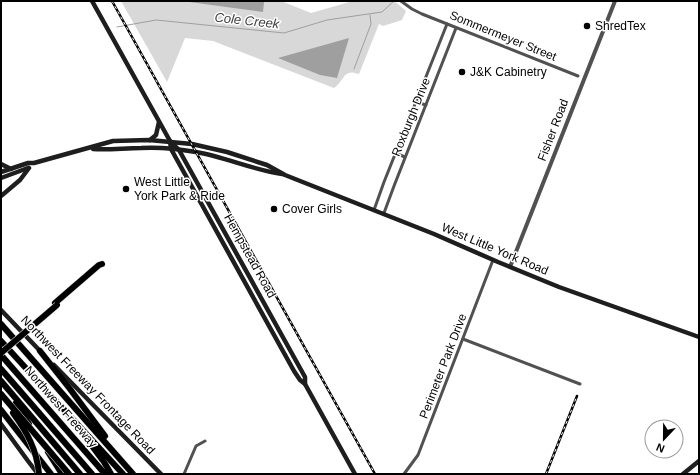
<svg xmlns="http://www.w3.org/2000/svg" width="700" height="475" viewBox="0 0 700 475" font-family="Arial,sans-serif">
	<style>
		.green { fill: #d8d8d8 }
		.water { fill: #9f9f9f }
		.lines { fill: none; stroke-linecap: round; stroke-linejoin: round }
		.stream { stroke: #9f9f9f; stroke-width: 1 }
		.motorway-casing { stroke: #dbdbdb; stroke-width: 7 }
		.minor { stroke: #515151; stroke-width: 3 }
		.tertiary { stroke: #515151; stroke-width: 4 }
		.secondary { stroke: #1e1e1e; stroke-width: 4.5 }
		.motorway { stroke: #000; stroke-width: 6 }
		.rail-casing { stroke: #000; stroke-width: 2.5 }
		.rail { stroke: #fff; stroke-width: 1; stroke-dasharray: 3; stroke-linecap: butt }
		.motorway-bridge-casing { stroke: #dbdbdb; stroke-width: 7; stroke-linecap: butt }
		.motorway-bridge { stroke: #000; stroke-width: 6 }
		.poi-dot { fill: #000; stroke: #fff; stroke-width: 1.5 }
		.labels { text-anchor: middle; stroke-width: 3; stroke-linejoin: round; paint-order: stroke }
		.poi-label { font-size: 12px; fill: #000; stroke: #fff; text-anchor: start }
		.street-label { font-size: 12px; fill: #000; stroke: #fff }
		.water-label { font-size: 13px; font-style: italic; fill: #404040; stroke: #fff }
	</style>
	<rect width="100%" height="100%" fill="#fff"/>
	<path class="green" d="M121 1H281L311 13 353 1H394L406 11 402 20 383 26 379 24 359 74C343 68 345 80 334 88L213 41 185 38 167 82Z"/>
	<g class="water">
		<polygon points="182,1 262,1 264,2 263,12"/>
		<polygon points="349,38 337,78 320,75 278,58"/>
	</g>
	<g class="lines">
		<g class="stream">
			<polyline points="117,27 156,20 284,33 327,20 382,12 394,1"/>
			<polyline points="354,69 371,24 370,15"/>
		</g>
		<g class="motorway-casing">
			<g id="motorway">
				<polyline points="55,303 99,265 102,264"/>
				<polyline points="1,324 133,474"/>
				<polyline points="1,341 123,474"/>
				<polyline points="40,351 70,389 105,436"/>
				<polyline points="1,355 105,474"/>
				<polyline points="1,369 92,474"/>
				<polyline points="1,381 80,474"/>
				<polyline points="16,403 29,424"/>
				<polyline points="1,410 51,474"/>
				<polyline points="89,442 104,462 111,474"/>
				<polyline points="48,452 62,474"/>
			</g>
		</g>
		<g class="minor">
			<polyline points="401,1 412,9 422,14 578,76"/>
			<polyline points="416,102 426,105"/>
			<polyline points="395,153 405,157"/>
			<polyline points="374,210 384,182 447,24"/>
			<polyline points="384,213 394,186 456,28"/>
			<polyline points="463,339 580,384"/>
			<polyline points="184,474 196,446 205,441"/>
			<polyline points="404,474 418,455 493,260"/>
		</g>
		<polyline class="tertiary" points="510,267 615,1"/>
		<g class="secondary">
			<polyline points="92,1 170,141 171,149 294,371 300,380 305,384 355,474"/>
			<polyline points="150,140 156,135 159,122"/>
			<polyline points="170,141 179,150 300,368 305,377 305,384"/>
			<path d="M93 149C109 150 125 148 141 148 159 147 179 149 196 152 225 157 253 170 282 174"/>
			<polyline points="1,164 11,169"/>
			<polyline points="1,172 28,163 34,163 113,141 149,140 192,144 227,152 267,165 285,175 434,234 498,262 559,287 699,337"/>
			<polyline points="1,178 28,168"/>
			<polyline points="1,196 20,180 29,168"/>
			<polyline points="1,310 42,353"/>
			<polyline points="54,365 161,474"/>
			<polyline points="1,424 28,461 38,474"/>
			<polyline points="683,474 699,461"/>
		</g>
		<use href="#motorway" class="motorway"/>
		<g class="rail-casing">
			<g id="rail">
				<polyline points="112,1 375,474"/>
				<polyline points="546,474 577,396"/>
			</g>
		</g>
		<use href="#rail" class="rail"/>
		<g class="motorway-bridge-casing">
			<g id="motorway-bridge">
				<polyline points="1,353 57,305"/>
				<polyline points="1,394 69,474"/>
				<path d="M13 413C27 432 37 450 39 474"/>
			</g>
		</g>
		<use href="#motorway-bridge" class="motorway-bridge"/>
	</g>
	<g class="poi-dot">
		<circle cx="587" cy="26" r="4"/>
		<circle cx="462" cy="72" r="4"/>
		<circle cx="126" cy="189" r="4"/>
		<circle cx="274" cy="209" r="4"/>
	</g>
	<g class="labels">
		<g class="poi-label">
			<text x="595" y="30">ShredTex</text>
			<text x="470" y="76">J&amp;K Cabinetry</text>
			<text x="134" y="186">West Little<tspan x="134" dy="14">York Park &amp; Ride</tspan></text>
			<text x="282" y="213">Cover Girls</text>
		</g>
		<g class="street-label">
			<text transform="translate(503 36) rotate(22)" y="4">Sommermeyer Street</text>
			<text transform="translate(411 117) rotate(-68)" y="4">Roxburgh Drive</text>
			<text transform="translate(553 130) rotate(-69)" y="4">Fisher Road</text>
			<text transform="translate(495 249) rotate(23)" y="4">West Little York Road</text>
			<text transform="translate(250 256) rotate(61)" y="4">Hempstead Road</text>
			<text transform="translate(443 366) rotate(-69)" y="4">Perimeter Park Drive</text>
			<text transform="translate(88 385) rotate(46)" y="4">Northwest Freeway Frontage Road</text>
			<text transform="translate(61 407) rotate(49)" y="4">Northwest Freeway</text>
		</g>
		<g class="water-label">
			<text transform="translate(247 20) rotate(6)" y="5">Cole Creek</text>
		</g>
	</g>
	<rect width="700" height="475" fill="none" stroke="#000000" stroke-width="4"/>
	<g transform="translate(664 439) rotate(202)"><circle r="19" fill="#ffffff" stroke="#999999"/>
	<path d="M0-3L7 15L0 10L-7 15Z" fill="#000000"/>
	<text y="-6" font-size="11" font-weight="bold" text-anchor="middle" fill="#000000">N</text>
	</g>
</svg>
